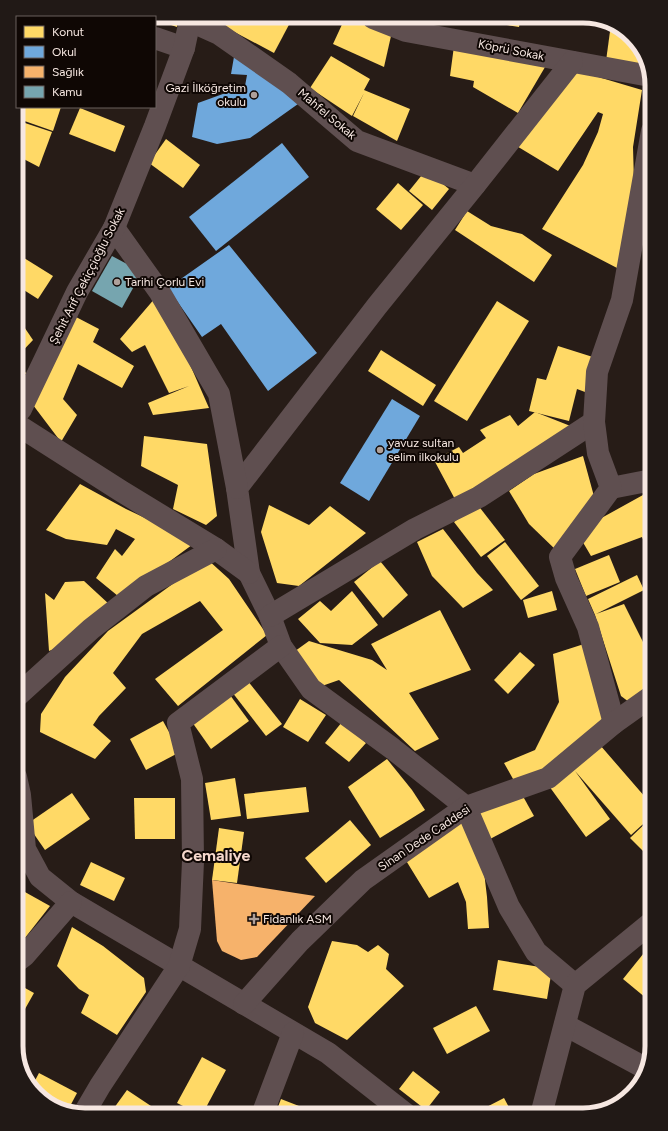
<svg xmlns="http://www.w3.org/2000/svg" width="668" height="1131" viewBox="0 0 668 1131" font-family="Figtree,sans-serif">
	<style>
		.homes { fill: #ffd966 }
		.schools { fill: #6fa8dc }
		.health { fill: #f6b26b }
		.public { fill: #76a5af }
		.lines { fill: none; stroke-linecap: round; stroke-linejoin: round }
		.minor { stroke: #5f4f50; stroke-width: 22 }
		.poi-dot { fill: #aea09a; stroke: #0f0704; stroke-width: 1.5 }
		.labels { text-anchor: middle; stroke-width: 4; stroke-linejoin: round; paint-order: stroke }
		.street-label { font-size: 12px; fill: #f6e7e1; stroke: #0f0704 }
		.poi-label { font-size: 12px; fill: #f6e7e1; stroke: #0f0704; text-anchor: start }
		.district-label { font-size: 16px; font-weight: bold; fill: #f5d7cc; stroke: #0f0704 }
		.rim { fill: none; stroke: #f6e7e1; stroke-width: 5 }
	</style>
	<rect width="100%" height="100%" fill="#271c17"/>
	<g class="homes">
		<polygon points="456,17 521,17 519,27"/>
		<polygon points="345,18 352,18 391,36 384,67 333,44"/>
		<polygon points="266,19 292,19 274,53 212,20"/>
		<polygon points="156,20 178,20 177,27"/>
		<polygon points="611,24 621,28 645,55 648,69 606,61"/>
		<polygon points="454,46 548,62 518,113 473,87 474,81 450,76"/>
		<polygon points="331,56 370,79 364,90 410,109 397,141 353,116 364,93 352,116 310,88"/>
		<polygon points="578,71 642,90 633,147 634,183 619,269 542,229 583,165 598,132 603,114 598,112 558,171 515,145"/>
		<polygon points="16,107 61,107 53,131 16,118"/>
		<polygon points="80,108 125,126 115,152 69,134"/>
		<polygon points="16,120 52,132 39,167 16,155"/>
		<polygon points="166,139 200,165 183,188 149,163"/>
		<polygon points="426,170 449,189 432,210 409,191"/>
		<polygon points="398,183 423,205 401,230 376,209"/>
		<polygon points="467,211 491,226 522,234 552,255 534,282 455,230"/>
		<polygon points="16,253 53,276 38,299 16,285"/>
		<polygon points="156,297 174,328 209,408 153,415 148,403 189,386 169,393 145,345 132,352 120,339"/>
		<polygon points="497,301 529,321 467,421 434,401"/>
		<polygon points="16,315 33,340 16,358"/>
		<polygon points="76,317 99,329 93,342 134,366 122,388 78,364 63,399 77,415 61,442 30,401"/>
		<polygon points="558,346 596,358 585,392 577,389 569,421 529,411 537,378 546,380"/>
		<polygon points="381,350 436,385 423,406 368,371"/>
		<polygon points="16,366 26,373 16,384"/>
		<polygon points="535,412 573,427 457,503 434,460 459,447 463,453 486,438 480,430 510,415 518,426"/>
		<polygon points="144,436 207,444 217,516 206,525 173,509 178,485 141,466"/>
		<polygon points="583,456 595,500 558,552 529,524 509,491 534,474"/>
		<polygon points="80,484 126,509 196,542 147,578 118,596 96,578 115,549 122,556 135,539 116,529 107,545 66,539 46,530"/>
		<polygon points="652,490 652,552 649,553 642,537 591,556 581,539 587,526"/>
		<polygon points="477,504 505,540 481,557 454,522"/>
		<polygon points="269,505 309,525 330,506 366,533 299,586 277,583 261,532"/>
		<polygon points="443,529 477,573 493,590 463,608 432,576 417,542"/>
		<polygon points="505,542 539,586 521,600 487,556"/>
		<polygon points="609,555 620,582 586,596 575,569"/>
		<polygon points="207,559 229,579 267,635 178,706 155,679 223,630 200,601 142,634 113,673 126,688 99,716 93,725 111,741 95,759 40,732 41,714 65,677 108,631"/>
		<polygon points="380,561 408,595 383,618 354,582"/>
		<polygon points="637,575 644,590 596,614 624,604 647,650 652,647 652,684 629,702 621,696 595,615 588,599"/>
		<polygon points="84,581 110,605 64,645 49,651 45,593 54,600 65,582"/>
		<polygon points="352,591 378,625 352,645 320,643 298,619 320,601 331,611"/>
		<polygon points="552,591 557,610 528,618 523,600"/>
		<polygon points="440,610 471,670 409,693 439,739 415,751 339,680 319,687 291,654 309,641 372,660 387,670 371,644"/>
		<polygon points="584,644 603,721 546,775 517,786 504,763 535,750 559,702 553,654"/>
		<polygon points="520,652 535,665 508,694 494,680"/>
		<polygon points="247,680 282,724 266,736 232,692"/>
		<polygon points="230,695 249,721 211,749 192,722"/>
		<polygon points="300,699 326,715 308,742 283,727"/>
		<polygon points="163,721 180,752 146,770 130,739"/>
		<polygon points="342,722 366,743 349,762 325,743"/>
		<polygon points="600,745 652,805 652,816 631,835 575,771 610,819 586,837 549,786"/>
		<polygon points="387,759 412,790 425,810 380,838 348,787"/>
		<polygon points="235,778 241,816 211,820 205,783"/>
		<polygon points="306,787 309,812 247,819 244,794"/>
		<polygon points="520,791 534,816 490,839 476,813"/>
		<polygon points="72,793 90,819 45,850 27,824"/>
		<polygon points="134,798 175,798 175,839 135,839"/>
		<polygon points="652,817 652,860 630,838"/>
		<polygon points="465,819 483,863 487,897 489,928 468,929 466,902 458,882 429,898 402,854"/>
		<polygon points="350,820 371,845 326,883 305,858"/>
		<polygon points="219,828 244,832 237,883 212,880"/>
		<polygon points="91,862 125,878 114,901 80,885"/>
		<polygon points="16,887 50,906 21,943 16,940"/>
		<polygon points="72,927 103,946 144,978 146,992 117,1035 81,1013 89,995 79,989 57,966"/>
		<polygon points="332,941 357,945 368,952 378,945 389,954 386,969 404,986 347,1040 315,1023 308,1007"/>
		<polygon points="652,943 652,1003 623,979"/>
		<polygon points="498,960 552,969 547,999 493,990"/>
		<polygon points="16,983 34,993 16,1025"/>
		<polygon points="476,1006 490,1031 447,1054 433,1028"/>
		<polygon points="202,1057 226,1070 202,1115 201,1115 177,1103"/>
		<polygon points="413,1071 440,1092 426,1110 399,1089"/>
		<polygon points="39,1073 77,1093 68,1110 47,1103 32,1086"/>
		<polygon points="127,1090 154,1108 149,1115 109,1115"/>
		<polygon points="504,1098 513,1115 471,1115"/>
		<polygon points="281,1099 322,1115 275,1115"/>
	</g>
	<g class="schools">
		<polygon points="235,51 298,104 250,138 217,144 192,137 198,103 245,86 247,75 231,74"/>
		<polygon points="282,143 309,177 216,251 189,217"/>
		<polygon points="229,245 317,353 268,391 221,324 202,337 168,288"/>
		<polygon points="392,399 420,416 369,501 340,483"/>
	</g>
	<polygon class="health" points="212,880 315,896 257,957 241,960 222,951 217,941"/>
	<polygon class="public" points="112,256 142,272 122,308 92,291"/>
	<g class="lines">
		<g class="minor">
			<polyline points="373,18 406,31 650,76"/>
			<polyline points="190,21 219,34 289,83 357,141 475,185"/>
			<polyline points="155,38 184,48"/>
			<polyline points="572,62 475,185 377,306 237,488 249,573 270,616 281,646 311,689 393,749 466,807 509,907 536,952 575,985"/>
			<polyline points="114,228 159,291 219,394 237,488"/>
			<polyline points="16,415 21,409 77,292 114,228 155,126 184,48 190,20"/>
			<polyline points="16,424 121,491 216,549 249,573"/>
			<polyline points="611,488 652,480"/>
			<polyline points="270,616 415,529 479,497 594,422"/>
			<polyline points="16,697 91,629 146,586 216,549"/>
			<polyline points="614,723 588,627 566,578 560,557 611,488 598,453 594,422 597,372 622,300 652,131"/>
			<polyline points="16,777 20,795 25,849 40,877 71,902 328,1053 407,1115"/>
			<polyline points="16,962 24,956 71,902"/>
			<polyline points="244,1004 300,941 363,880 466,807 548,778 614,723 652,696"/>
			<polyline points="565,1025 645,1068"/>
			<polyline points="83,1115 100,1086 179,966 190,929 193,861 192,779 178,723 281,646"/>
			<polyline points="262,1115 293,1033"/>
			<polyline points="541,1115 575,985 652,922"/>
		</g>
	</g>
	<g class="poi-dot">
		<circle cx="254" cy="95" r="4"/>
		<circle cx="117" cy="282" r="4"/>
		<circle cx="380" cy="450" r="4"/>
		<path d="M252 913h4v4h4v4h-4v4h-4v-4h-4v-4h4z"/>
	</g>
	<g class="labels">
		<g class="street-label">
			<text transform="translate(511 50) rotate(11)" y="4">Köprü Sokak</text>
			<text transform="translate(327 114) rotate(40)" y="4">Mahfel Sokak</text>
			<text transform="translate(87 276) rotate(-63)" y="4">Şehit Arif Çekiççioğlu Sokak</text>
			<text transform="translate(424 838) rotate(-34)" y="4">Sinan Dede Caddesi</text>
		</g>
		<g class="poi-label">
			<text x="246" y="92" text-anchor="end">Gazi İlköğretim<tspan x="246" dy="14">okulu</tspan></text>
			<text x="125" y="286">Tarihi Çorlu Evi</text>
			<text x="388" y="447">yavuz sultan<tspan x="388" dy="14">selim ilkokulu</tspan></text>
			<text x="263" y="923">Fidanlık ASM</text>
		</g>
		<g class="district-label">
			<text x="216" y="861">Cemaliye</text>
		</g>
	</g>
	<path d="M0 0H668V1131H0ZM85 23H583A62 62 0 0 1 645 85V1046A62 62 0 0 1 583 1108H85A62 62 0 0 1 23 1046V85A62 62 0 0 1 85 23Z" fill="#211916" fill-rule="evenodd"/>
	<path class="rim" d="M85 23H583A62 62 0 0 1 645 85V1046A62 62 0 0 1 583 1108H85A62 62 0 0 1 23 1046V85A62 62 0 0 1 85 23Z"/>
	<rect x="16" y="16" width="140" height="92" fill="#0f0704" stroke="#6b615c"/>
	<rect x="24" y="26" width="20" height="12" fill="#ffd966" stroke="#6b615c"/>
	<text x="52" y="36" font-size="12" fill="#f6e7e1">Konut</text>
	<rect x="24" y="46" width="20" height="12" fill="#6fa8dc" stroke="#6b615c"/>
	<text x="52" y="56" font-size="12" fill="#f6e7e1">Okul</text>
	<rect x="24" y="66" width="20" height="12" fill="#f6b26b" stroke="#6b615c"/>
	<text x="52" y="76" font-size="12" fill="#f6e7e1">Sağlık</text>
	<rect x="24" y="86" width="20" height="12" fill="#76a5af" stroke="#6b615c"/>
	<text x="52" y="96" font-size="12" fill="#f6e7e1">Kamu</text>
</svg>
